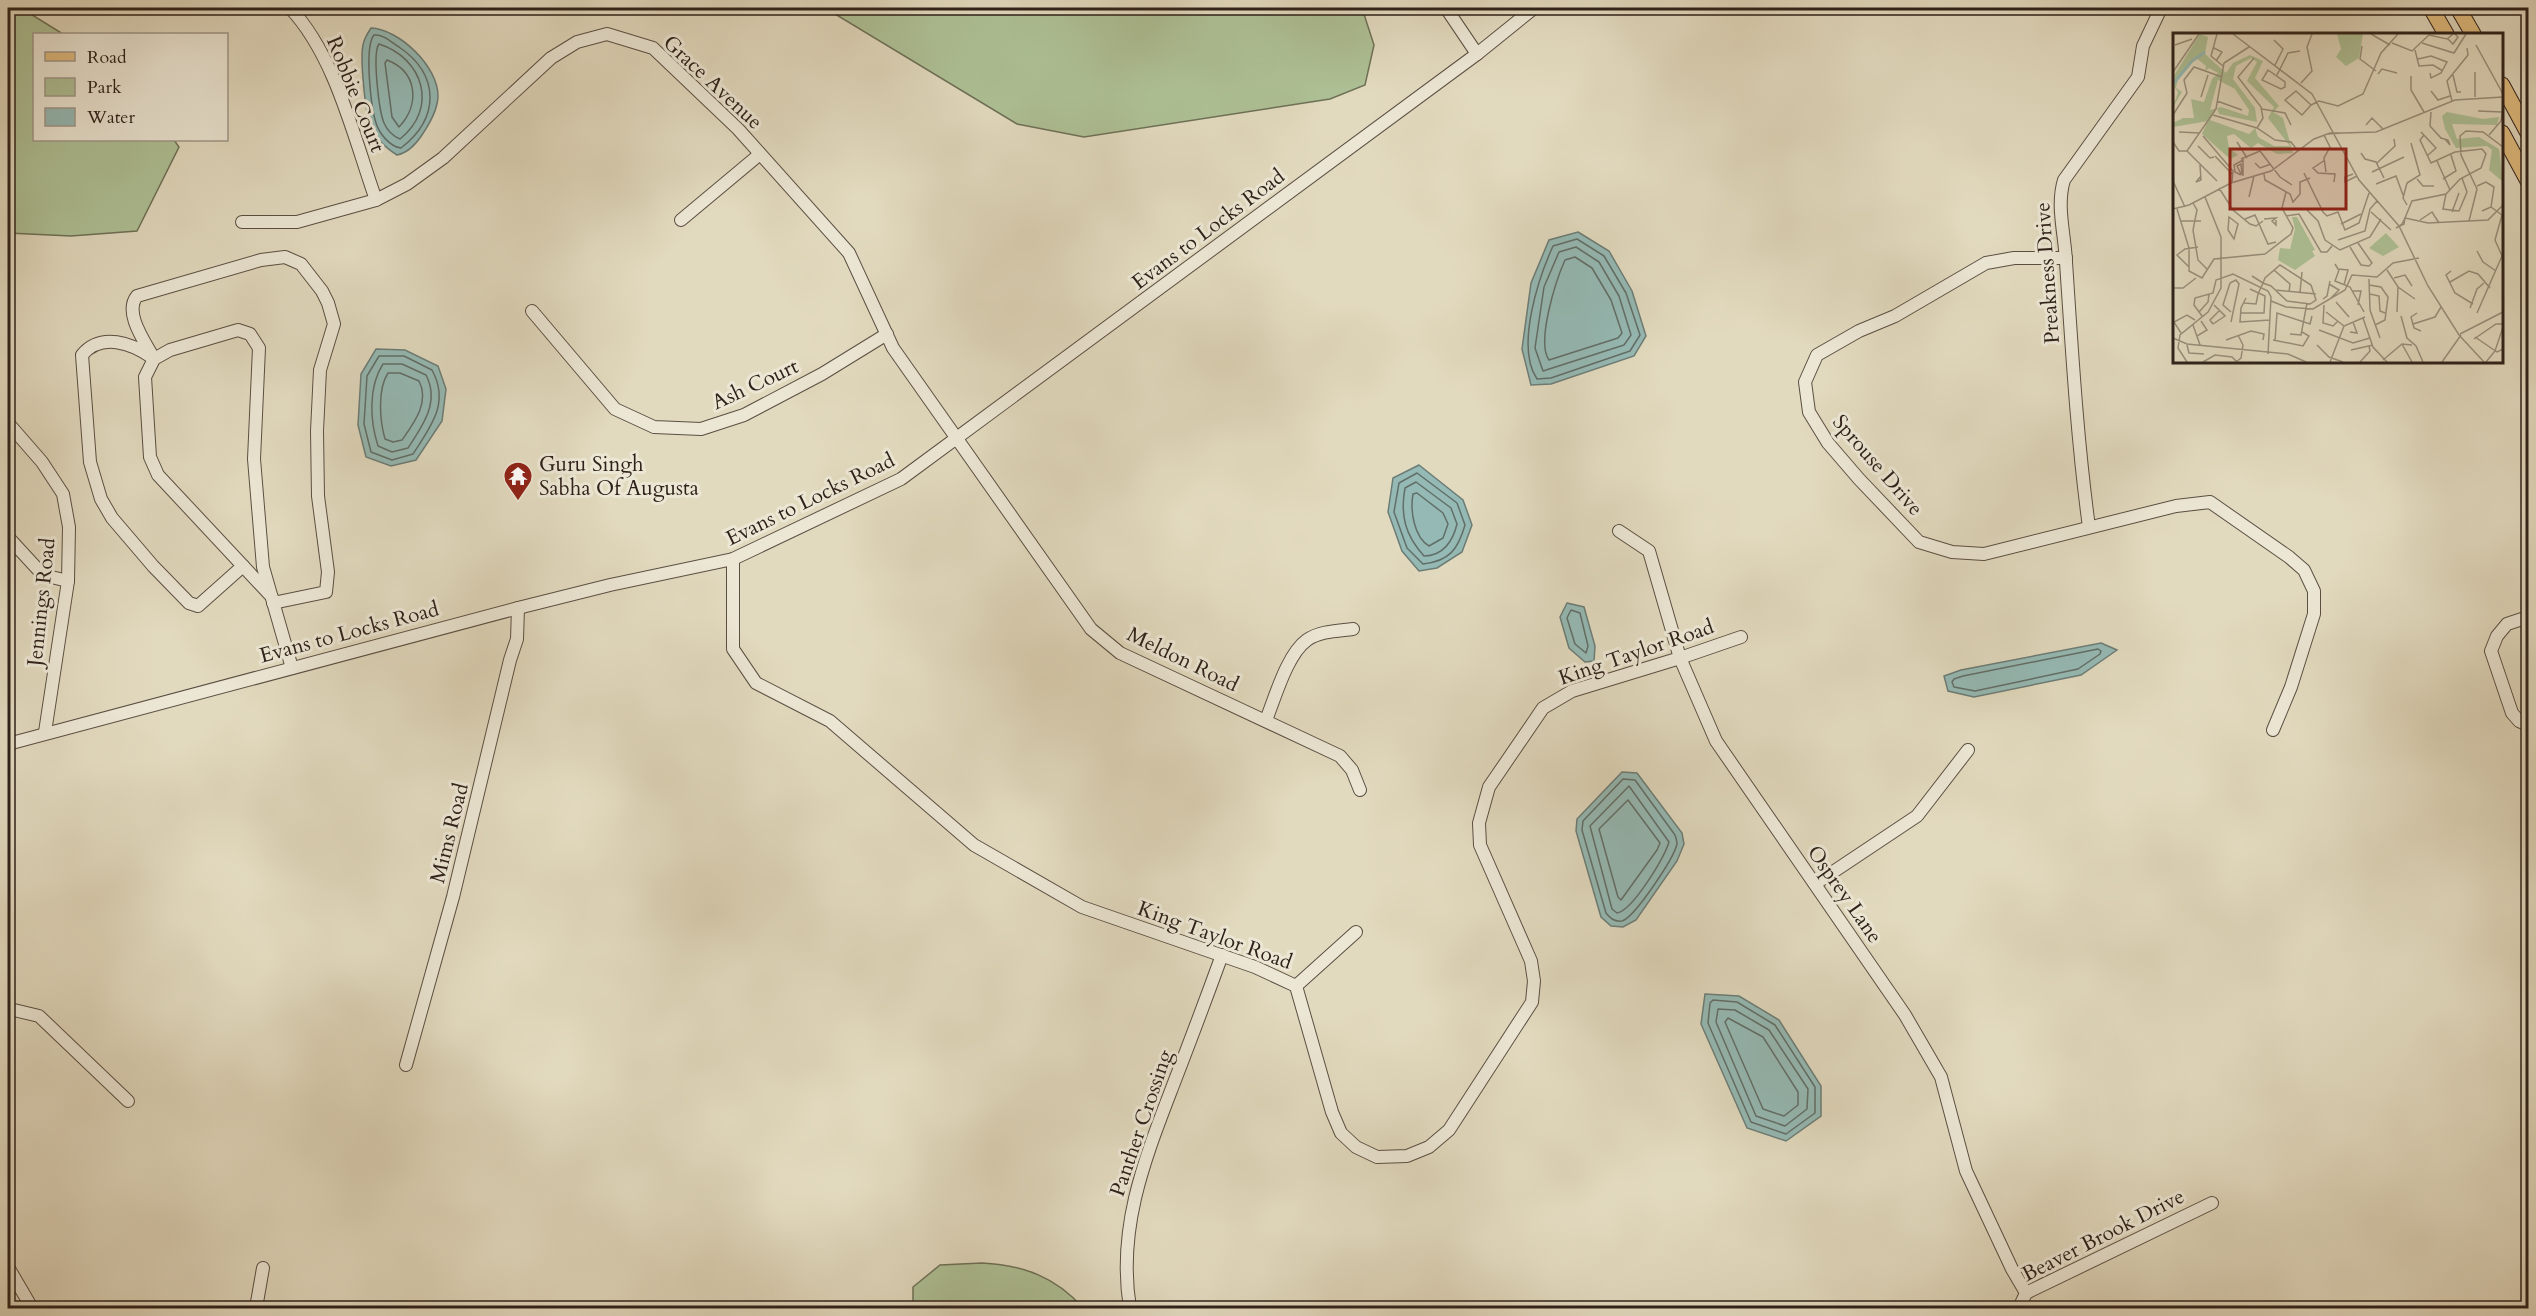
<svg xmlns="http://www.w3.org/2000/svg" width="2536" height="1316" viewBox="0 0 2536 1316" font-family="Cardo,serif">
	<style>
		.green { fill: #aec196; stroke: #6e7158; stroke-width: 1.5 }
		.water { fill: #95bab5; stroke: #6c7d77; stroke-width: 1.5 }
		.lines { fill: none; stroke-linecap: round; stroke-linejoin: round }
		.shore { stroke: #626e68; stroke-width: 1.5 }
		.minor-casing { stroke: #5b4f43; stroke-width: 14 }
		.major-casing { stroke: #2e211a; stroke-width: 17 }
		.minor { stroke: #ece7d5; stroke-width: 12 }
		.major { stroke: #e1bd80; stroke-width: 15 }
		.labels { text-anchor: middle; stroke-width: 6; stroke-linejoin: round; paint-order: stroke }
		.street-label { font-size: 21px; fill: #2e211a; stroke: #ece7d5 }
		.poi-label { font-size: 21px; fill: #2e211a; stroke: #ece7d5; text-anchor: start }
		.inset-river { fill: none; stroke: #95bab5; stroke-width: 3 }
		.inset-road { fill: none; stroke: #9a907d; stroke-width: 1.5 }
		.view { fill: #8f2418; fill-opacity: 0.15; stroke: #8f2418; stroke-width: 3 }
		.inset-edge { fill: none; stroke: #2e211a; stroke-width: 3 }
	</style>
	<rect width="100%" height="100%" fill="#e2dabf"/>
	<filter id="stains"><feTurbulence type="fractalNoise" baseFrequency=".00333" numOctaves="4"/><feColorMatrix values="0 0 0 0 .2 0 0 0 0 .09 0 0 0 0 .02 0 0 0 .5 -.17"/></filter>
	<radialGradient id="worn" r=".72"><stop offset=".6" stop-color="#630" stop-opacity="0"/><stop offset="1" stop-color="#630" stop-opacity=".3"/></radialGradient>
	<g class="green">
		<polygon points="8,8 21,8 63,34 34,34 34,140 174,140 179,147 137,231 71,236 8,233"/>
		<polygon points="825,8 1362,8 1374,45 1365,85 1330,99 1084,137 1017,124"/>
		<path d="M982 1263C1023 1265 1056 1277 1083 1308H913V1287L940 1265Z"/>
	</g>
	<g class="water">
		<path d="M371 28C399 29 439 67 438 97 437 111 430 123 422 135 416 144 408 153 397 155 386 148 374 138 370 124 365 110 360 59 363 45 364 39 367 34 371 28Z"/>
		<polygon points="1578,232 1609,251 1632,291 1646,336 1634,356 1551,384 1531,385 1522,349 1531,283 1549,240"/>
		<polygon points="376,349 405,350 438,366 446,389 442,421 416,460 391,466 366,457 358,425 361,374"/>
		<polygon points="1419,465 1463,500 1472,525 1462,552 1437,568 1419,571 1402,551 1388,512 1393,478"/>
		<polygon points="1567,603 1584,607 1595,646 1594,661 1585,662 1569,648 1560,617"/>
		<polygon points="2101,643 2117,650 2081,675 1974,697 1948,691 1944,676 1961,670"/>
		<polygon points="1622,772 1637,773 1682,833 1684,844 1677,861 1636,920 1623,927 1611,926 1601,917 1576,831 1577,819"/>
		<polygon points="1705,994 1739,996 1779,1020 1821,1086 1821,1116 1786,1141 1747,1128 1701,1024"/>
	</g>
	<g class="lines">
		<g class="shore">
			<path d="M374 35C383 34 391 42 399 47 440 75 440 118 401 148 390 147 379 133 376 123 371 107 364 47 374 35Z"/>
			<path d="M379 44C423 58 439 108 400 139 393 136 387 130 384 123 379 111 372 53 379 44Z"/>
			<path d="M387 60C418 72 420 105 399 127L392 117 385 63Z"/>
			<path d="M1577 239 1604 256 1626 293 1640 335 1630 351 1551 378 1537 379C1515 347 1539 277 1553 246Z"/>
			<polygon points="1576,247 1599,262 1619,296 1631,335 1624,345 1543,371 1535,348 1544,287 1559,252"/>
			<path d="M1575 257 1592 268 1611 300 1622 333 1618 338 1549 360C1536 342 1556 280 1565 260Z"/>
			<path d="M379 356H404L432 370C450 403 431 426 413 454L392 460 371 452 364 424 367 376Z"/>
			<path d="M383 364H402L426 375C440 402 423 425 408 448L392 452 378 446C370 421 368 387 383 364Z"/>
			<path d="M388 373H400L419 381C430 402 414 423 402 440L393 442 385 439C380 421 377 390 388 373Z"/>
			<path d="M1417 473 1457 503 1465 525C1458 549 1450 561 1423 564L1407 548 1394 512 1399 483Z"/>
			<path d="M1416 482 1451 508 1457 524C1453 541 1443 556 1424 556 1405 535 1400 515 1405 488Z"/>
			<path d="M1417 493 1443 513 1448 524 1443 538 1429 546C1414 537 1410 511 1413 494Z"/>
			<polygon points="1571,610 1580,613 1588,646 1586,653 1575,644 1567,618"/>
			<polygon points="2098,649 2101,651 2100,654 2078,669 1975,691 1954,687 1952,682 1954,679 1963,676"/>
			<path d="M1623 779 1635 780 1675 835C1676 838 1677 841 1677 844 1674 858 1635 917 1622 921 1614 922 1610 918 1606 913L1582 830 1583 821Z"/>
			<path d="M1629 786 1669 842C1664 858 1633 910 1617 913L1612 909 1590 826Z"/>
			<polygon points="1628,800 1660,843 1657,850 1621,900 1618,897 1599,829"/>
			<polygon points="1713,1000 1737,1002 1775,1025 1815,1087 1815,1113 1786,1134 1751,1122 1708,1023 1710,1003"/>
			<polygon points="1718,1009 1735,1010 1769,1030 1808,1089 1807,1109 1785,1126 1756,1116 1716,1022"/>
			<polygon points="1728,1018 1763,1037 1798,1092 1798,1105 1784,1116 1763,1109 1725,1022"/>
		</g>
		<g class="minor-casing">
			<g id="minor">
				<path d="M290 8C335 55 354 138 376 200"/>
				<polyline points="1446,8 1477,54"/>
				<polyline points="681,220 760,154"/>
				<polyline points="242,222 297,222 376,200 407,184 443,158 551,58 577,42 607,34 653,48 738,129 849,253 893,348 1091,629 1120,653 1340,756 1352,770 1360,790"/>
				<polyline points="2066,258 2014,258 1986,263 1895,316 1859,331 1817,355 1805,382 1809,412 1828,443 1859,479 1919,542 1952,552 1984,554 2176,506 2210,502 2289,557 2304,570 2314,591 2314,614 2291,687 2273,730"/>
				<polyline points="532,311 615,409 654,427 701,429 744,415 822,374 887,334"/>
				<path d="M153 358C132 343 101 332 82 355L90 462 101 499 112 518 153 566 189 603 198 606 243 566"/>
				<path d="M154 359C146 343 123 313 137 296L261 260 285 257 301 264 322 291 328 303 334 324 320 370 317 431 318 496 328 572 326 592 273 603"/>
				<polyline points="8,423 42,462 63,494 69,527 68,581 45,732"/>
				<path d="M2089 527C2077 439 2072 351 2066 262 2065 235 2056 206 2064 180L2138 77 2143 46 2161 8"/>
				<polyline points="1619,531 1649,551 1680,658 1716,741 1905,1015 1941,1077 1966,1171 2012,1269 2026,1293"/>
				<polyline points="8,537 43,575 68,581"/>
				<polyline points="733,559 733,649 756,683 830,721 974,845 1082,907 1255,967 1296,986 1332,1112 1341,1133 1356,1147 1377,1157 1407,1156 1429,1147 1449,1130 1532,1002 1534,981 1531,961 1480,845 1479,823 1489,787 1543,708 1572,691 1680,658 1741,637"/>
				<polyline points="272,597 158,475 150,457 145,377 154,359 170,350 238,330 250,334 259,348 254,459 263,567 292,668"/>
				<polyline points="2528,617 2507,624 2497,636 2491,651 2512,713 2519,721 2528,725"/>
				<path d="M1266 720C1275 698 1287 654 1307 640 1320 631 1337 631 1353 629"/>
				<polyline points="8,744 518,608 610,585 733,559 901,479 1477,54 1534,8"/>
				<polyline points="1815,884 1917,816 1968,750"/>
				<polyline points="1296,986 1356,932"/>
				<polyline points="8,1012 14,1010 39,1016 128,1101"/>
				<polyline points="406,1065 453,897 510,660 517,639 518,608"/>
				<polyline points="8,1267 32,1308"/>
				<polyline points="256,1308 263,1268"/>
				<path d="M1130 1308C1117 1229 1144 1161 1172 1088 1189 1044 1206 999 1222 955"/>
				<polyline points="2019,1308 2026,1293 2212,1203"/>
			</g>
		</g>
		<g class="major-casing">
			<g id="major">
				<polyline points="2431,8 2446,34"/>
				<polyline points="2458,8 2473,34"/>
				<polyline points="2502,85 2528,133"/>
				<polyline points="2502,133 2528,181"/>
			</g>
		</g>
		<use href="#minor" class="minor"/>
		<use href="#major" class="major"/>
	</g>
	<defs>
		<g id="temple-pin" transform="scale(1.5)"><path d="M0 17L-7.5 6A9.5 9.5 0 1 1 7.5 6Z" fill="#8f2418" stroke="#ece7d5"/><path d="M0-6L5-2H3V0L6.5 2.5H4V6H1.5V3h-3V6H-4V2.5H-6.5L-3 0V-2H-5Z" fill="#fff"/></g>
	</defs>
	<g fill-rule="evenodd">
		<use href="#temple-pin" x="518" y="476"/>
	</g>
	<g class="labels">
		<g class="street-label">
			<text transform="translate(713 82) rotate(43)" y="7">Grace Avenue</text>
			<text transform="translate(356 94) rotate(68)" y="7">Robbie Court</text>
			<text transform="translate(1208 229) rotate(-37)" y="7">Evans to Locks Road</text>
			<text transform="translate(2047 273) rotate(-94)" y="7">Preakness Drive</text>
			<text transform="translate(755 384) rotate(-25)" y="7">Ash Court</text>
			<text transform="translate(1878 465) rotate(49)" y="7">Sprouse Drive</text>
			<text transform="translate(810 499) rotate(-26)" y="7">Evans to Locks Road</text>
			<text transform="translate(41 602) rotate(-84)" y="7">Jennings Road</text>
			<text transform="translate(349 632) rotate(-15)" y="7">Evans to Locks Road</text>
			<text transform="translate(1636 652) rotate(-19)" y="7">King Taylor Road</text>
			<text transform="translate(1183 659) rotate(26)" y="7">Meldon Road</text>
			<text transform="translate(449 833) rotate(-76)" y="7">Mims Road</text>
			<text transform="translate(1845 894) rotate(55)" y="7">Osprey Lane</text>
			<text transform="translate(1215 935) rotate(20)" y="7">King Taylor Road</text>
			<text transform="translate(1141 1123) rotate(-71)" y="7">Panther Crossing</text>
			<text transform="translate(2103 1235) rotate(-27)" y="7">Beaver Brook Drive</text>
		</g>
		<g class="poi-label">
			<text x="539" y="471">Guru Singh<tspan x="539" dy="24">Sabha Of Augusta</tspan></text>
		</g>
	</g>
	<g transform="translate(2173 33)">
		<rect width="330" height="330" fill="#e2dabf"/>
		<path d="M27 1 35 4 32 21 53 40 60 30 77 22 90 28 82 45 106 73 100 79 110 85 120 120 104 121 85 110 78 115 61 101 54 103 56 115 65 122 57 126 29 101 35 88 0 94V90L10 85H21L18 66 31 69 39 46 45 40 36 35 32 38 33 33 22 24 5 45 3 55 9 59 0 74 5 59 0 52V44ZM78 25 84 29 74 48 101 74 95 85 117 113H101L85 104 82 95 76 101 37 87 44 75 46 81 84 89 82 75 60 46 63 33ZM45 47 62 56 76 77 75 83 48 74 37 77ZM164 1H190L186 25 173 33 163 24 168 16ZM274 79 310 86 326 84 324 92 279 91 284 106 306 104 326 116 330 149 316 137 319 117 314 113 283 115 272 96 269 83ZM119 184H124L142 217 139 218 142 223 122 237 105 227 107 215 117 216 122 196ZM213 200 226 214 210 223 196 215Z" fill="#aec196" fill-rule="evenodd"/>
		<path class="inset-river" d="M0 51 19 28 32 19"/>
		<path class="inset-road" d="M44 1 38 23 50 33M60 1 139 61 186 147 226 193 255 253 286 302 311 329M198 1 217 12M275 6 280 11 285 4 282 1M101 7 110 16 102 32M219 10 239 18 256 2 274 6 280 1M249 10 281 20 293 1M2 12 19 6M303 12 330 61M189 13 187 26 203 38M41 15 49 19 43 28M242 17 246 33 260 32 270 38M81 25 65 44 88 74 90 85 84 95M245 26 258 23 274 29 268 40 258 45 257 40M95 37 112 49V54L108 56 89 47ZM0 39 26 1M302 39V64M205 41 209 36 224 40M104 42 115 20 127 18M280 42 284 59H288M238 43V57L251 79M128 50 139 38 134 14 139 1M123 58 138 72 129 82 112 67ZM258 58 265 67 277 63M28 64 35 42M44 68 69 77M279 68 274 48 295 22 294 15M138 72 146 68 165 73 190 61 208 20 225 1M89 76 112 80 118 92M305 78 329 79M258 79 257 93 268 105 275 107 277 112 272 106M0 82 14 60 11 47 21 34 49 44M40 82 84 95 102 107 118 109 125 118M193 92 199 85 210 96M6 99 27 100M248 99 263 115 254 123M169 100 203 99 282 67 330 64M151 102 157 114 151 125 153 139M251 102 247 107 258 130 282 119 309 116 313 121 308 135 287 146 273 161 239 168 232 185 255 190 315 187 330 172M316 102 328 88 330 73M30 103 60 138 59 149M0 109 6 118H14L43 76 51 30 76 14M64 109 74 125M25 113 37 125 41 124M14 118 44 148M188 120 192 126 203 129 211 145M42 123 60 142M68 126 87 118 107 144 119 152M152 127 140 135 145 140 162 141 161 149M264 128 277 157M82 130 87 135 98 131M204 130 222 113 221 106M27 132 28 147 23 149 28 143M199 139 231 124M131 140 150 179 154 183 165 179 172 197 186 190 196 160M68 141 64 133 68 131 69 142M91 141 92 147 117 161 120 169 127 161V149L137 145M180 141 172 144V149L184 143M68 142 62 139 61 132 70 127V143M244 146 250 153H261M270 146 283 138 278 122M0 148 12 174M234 150 247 142 238 110M203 151 223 143 230 162M304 153 313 149 321 154 318 174 309 178M46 155 60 177 77 191 83 193 90 188M273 161 270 176 286 178 294 159 289 145M76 164 81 143M20 170 24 177 20 197 25 227 35 237M234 172 230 165 234 150M0 176 16 172 58 150 98 138 141 106 157 100H169L155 101M4 176 16 215V238L29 245 41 226 92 221 118 201 120 195 109 175 113 159M134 177 145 188 152 207 167 217 197 204 208 186M198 179 218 197M279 179 286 160M113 183 126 181 148 219H154L159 213M56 184 65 191 61 206 55 197ZM232 185 231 191 223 195 229 191ZM72 186 82 182 95 211 103 209M91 186 103 185 99 188 103 192V187M247 187 259 179 266 190M8 188H28M296 188 304 156 288 122 287 103 293 98 310 99 330 114M168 191 188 181M165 207 192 198 197 176 204 168M177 214 188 232 196 233 199 230 185 210M304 218 310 229 323 238M162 231 165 236 175 237 171 252M16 234 4 222 12 216 25 214M101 237 117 251 116 259M166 237 162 248 177 254 191 279M214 237 225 254 242 266M278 238 273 242 282 260 300 271M221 245 232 242 239 253M196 246 197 277 207 305M330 246V273M277 249 296 238 305 241 317 255M57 250 63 247 66 251 58 289M57 250 50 272 58 279M156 251 166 257 157 266M196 252 208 254 215 264 212 287 202 292M0 255H10L23 245M102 257 143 261M179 258H188L185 272M127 259 129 239M197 261 206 263 207 278 212 280M73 265 68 275 67 289 97 287M150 266 154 263 157 248M98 268 113 274 140 276 172 257 179 242 204 244 220 230 246 225M163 269 176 284M71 270 83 271 85 261 90 250 92 245 107 232 138 252 143 267 137 271 114 268 98 253 90 250 79 243M151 272 150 290 160 293 165 288M297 275 304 256 311 250M26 279 35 269 36 261M153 279 171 293M224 279 225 254M67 280H91L92 263 77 256M244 280 238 284 241 295 248 298M304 280 329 223 322 207 329 182 318 174M29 283 21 272 22 265 40 260 43 247 60 241 95 258 98 264 95 321M228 283 234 305 243 313 250 329M190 285 200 314 214 329M40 291 52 283 41 272M40 291 37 287 47 277M240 291 262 284 268 274M20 292 27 312M146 297 180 310 197 305M177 299 184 300 180 289M8 300 1 289 14 282 22 287M117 301 128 302 134 270M287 301 330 279M24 303 34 297 28 288M302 304 324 319 330 316M0 305 14 311 115 321 133 329M301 306 323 291H330M53 307 78 298 91 301 90 307M100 307 130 313 136 303 129 299M102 308 104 280 137 291 139 283M229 311 239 329M14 312 16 320 31 321M144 312 156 324 170 329M178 317 200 312M210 327 229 311 239 312M14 329 5 315 7 302 35 279 48 255V204L32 164M30 329 42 322 59 324 64 329M63 329 68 325 70 312 65 302M157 329 171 293 192 284M187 329 197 318 196 313M269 329 288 302M313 329 322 318 330 294"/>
		<path class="view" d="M57 116H173V176H57Z"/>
		<rect width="330" height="330" class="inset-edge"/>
	</g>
	<rect width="2536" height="1316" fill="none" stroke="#e2dabf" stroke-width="30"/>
	<rect x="9" y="9" width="2518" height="1298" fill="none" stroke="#2e211a" stroke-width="3"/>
	<rect x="15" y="15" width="2506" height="1286" fill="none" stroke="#2e211a" stroke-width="1.5"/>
	<rect x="33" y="33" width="195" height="108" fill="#ece7d5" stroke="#a0988a" stroke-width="1.5"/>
	<rect x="45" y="52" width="30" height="9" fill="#e1bd80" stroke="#a0988a" stroke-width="1.5"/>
	<text x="87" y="63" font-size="18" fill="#2e211a">Road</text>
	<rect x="45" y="78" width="30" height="18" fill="#aec196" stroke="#a0988a" stroke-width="1.5"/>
	<text x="87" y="93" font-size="18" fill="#2e211a">Park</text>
	<rect x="45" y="108" width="30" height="18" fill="#95bab5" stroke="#a0988a" stroke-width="1.5"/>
	<text x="87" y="123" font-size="18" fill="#2e211a">Water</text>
	<rect width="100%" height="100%" filter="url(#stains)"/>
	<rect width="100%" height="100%" fill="url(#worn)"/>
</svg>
